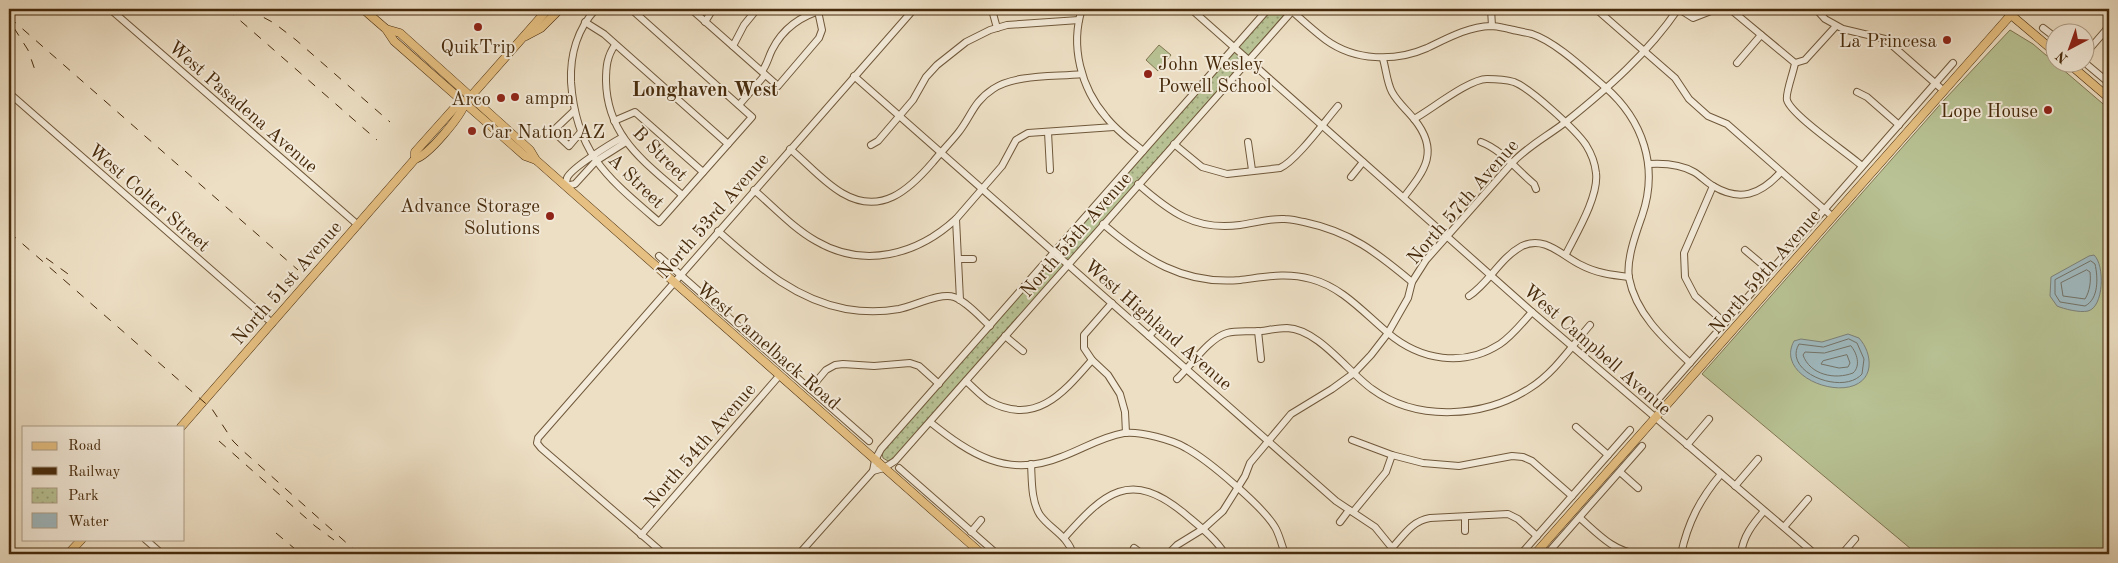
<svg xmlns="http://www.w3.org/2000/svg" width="2118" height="563" viewBox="0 0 2118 563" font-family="'Old Standard TT',serif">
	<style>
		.grass { fill: #b8c294; stroke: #807650 }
		.park { fill: url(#park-dots); stroke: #807650 }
		.water { fill: #9fb9bf; stroke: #7c8077 }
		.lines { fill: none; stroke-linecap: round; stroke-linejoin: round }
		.shore { stroke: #737266; stroke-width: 1 }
		.minor-casing { stroke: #70583a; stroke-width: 8 }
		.major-casing { stroke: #472b0c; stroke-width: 9 }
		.minor { stroke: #f3ead9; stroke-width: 6 }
		.major { stroke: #e6c082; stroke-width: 8 }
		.rail { stroke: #472b0c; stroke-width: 1; stroke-dasharray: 9 9; stroke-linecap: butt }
		.poi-dot { fill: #8f2418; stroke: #f3ead9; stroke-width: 2 }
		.labels { text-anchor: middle; stroke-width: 4; stroke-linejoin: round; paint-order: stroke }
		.poi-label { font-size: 19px; fill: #472b0c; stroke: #f3ead9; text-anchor: end }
		.street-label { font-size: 19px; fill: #472b0c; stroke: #f3ead9 }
		.neighbourhood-label { font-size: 20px; font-weight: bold; fill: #472b0c; stroke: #f3ead9 }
	</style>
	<defs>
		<pattern id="park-dots" width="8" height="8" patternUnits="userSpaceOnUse" patternTransform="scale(1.25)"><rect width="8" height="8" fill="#b8c294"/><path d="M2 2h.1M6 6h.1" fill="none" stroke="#979e77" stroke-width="1.8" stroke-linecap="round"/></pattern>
	</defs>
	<rect width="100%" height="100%" fill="#eddfc4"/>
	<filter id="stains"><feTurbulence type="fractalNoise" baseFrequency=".004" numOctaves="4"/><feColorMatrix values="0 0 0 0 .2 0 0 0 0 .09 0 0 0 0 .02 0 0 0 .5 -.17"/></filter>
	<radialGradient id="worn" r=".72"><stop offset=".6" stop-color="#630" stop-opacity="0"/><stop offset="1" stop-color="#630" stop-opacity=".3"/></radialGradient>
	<g class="grass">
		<polygon points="2010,30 2033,44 2109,109 2109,554 1917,554 1702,374 1945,99"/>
		<polygon points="1159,45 1171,55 1158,71 1146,60"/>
	</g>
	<polygon class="park" points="1271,9 1289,9 896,456 888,461 883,458 882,453 890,442"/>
	<g class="water">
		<path d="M2094 255C2105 265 2104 307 2088 311 2080 313 2064 309 2057 306L2050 296 2051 277 2089 256Z"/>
		<path d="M1848 334 1859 338C1866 346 1870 356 1869 367 1863 409 1772 381 1794 341L1801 339 1822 342Z"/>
	</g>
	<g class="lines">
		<g class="shore">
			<path d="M2091 261 2095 264C2098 277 2099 299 2085 306L2060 302 2055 294V280Z"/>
			<path d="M2087 270 2090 272C2091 281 2090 291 2085 299L2063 296 2061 283Z"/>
			<path d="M1849 339 1857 343 1864 359 1862 374C1843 396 1782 372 1799 344L1823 347Z"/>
			<path d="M1851 346C1857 353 1861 366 1853 373 1835 380 1810 375 1803 355L1805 352 1824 353Z"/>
			<polygon points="1847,355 1850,363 1848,367 1839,368 1821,364 1823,361"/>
		</g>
		<g class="minor-casing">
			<g id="minor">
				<polyline points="110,9 358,225"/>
				<path d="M596 9C577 29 570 56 571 82 576 154 608 178 659 222L752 117 631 9"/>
				<polyline points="691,9 778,86 819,38 822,30 818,11"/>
				<path d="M1082 9C1070 46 1081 88 1106 117 1116 130 1130 140 1143 151"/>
				<polyline points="1191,9 1532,312 1815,554"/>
				<polyline points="1491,9 1492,26"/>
				<polyline points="1596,9 1675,78 1689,99 1708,116 1727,124 1833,217"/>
				<polyline points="1679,9 1693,18 1716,9"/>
				<path d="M1730 9 1795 63C1794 71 1785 94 1787 100 1791 115 1849 154 1862 166"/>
				<polyline points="1816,9 1825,19 1843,29 1885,39 1944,91"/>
				<polyline points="2104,9 2109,16"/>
				<polyline points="992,10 997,28"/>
				<path d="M1292 11C1303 21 1314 31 1326 40 1355 61 1395 62 1427 48 1448 38 1467 27 1491 26 1497 26 1504 28 1509 29 1517 31 1524 32 1532 34 1556 42 1585 70 1605 87 1643 120 1659 167 1642 216 1636 233 1626 260 1629 278 1636 314 1664 339 1690 363"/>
				<polyline points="585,22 604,34 728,144"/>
				<polyline points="705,22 713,9"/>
				<polyline points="2043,28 2056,38"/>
				<path d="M615 45C607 56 606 67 606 81 607 137 645 162 682 195"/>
				<polyline points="733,46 744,25 757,9"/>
				<polyline points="2086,53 2106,30 2109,23"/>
				<path d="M1383 59C1386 69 1387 83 1392 92 1398 103 1407 110 1414 119 1440 151 1425 170 1404 197"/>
				<polyline points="2084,62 2109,83"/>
				<polyline points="1737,63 1761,35"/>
				<polyline points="1795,63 1805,60 1836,26"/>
				<path d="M762 71C767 65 768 58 772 50 783 28 802 15 826 9"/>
				<polyline points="854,76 1336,501 1375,527 1397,554"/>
				<polyline points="1857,92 1867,97 1899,125"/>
				<polyline points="9,93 272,323"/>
				<polyline points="739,105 765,75"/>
				<polyline points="574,111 553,131 569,146 580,133"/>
				<path d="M1414 119C1432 109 1469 79 1487 79 1495 79 1507 80 1514 82 1530 88 1576 130 1586 145 1591 153 1595 163 1596 173 1599 196 1576 234 1566 254"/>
				<polyline points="614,121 635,112 703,172"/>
				<polyline points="1048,132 1050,170"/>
				<path d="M623 137C612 143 571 168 567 178 566 181 566 183 566 186L575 184 596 161 626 142"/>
				<polyline points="1248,142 1252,170"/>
				<path d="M1481 142C1502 150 1517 170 1534 184L1536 189"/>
				<path d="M1174 144 1202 167 1227 174 1280 168C1296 161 1325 121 1338 106"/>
				<polyline points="871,145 878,141 913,100 926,77 937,65 966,42 990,30 1007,25 1079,20"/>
				<path d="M790 149C807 163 823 182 842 193 881 216 909 190 933 162 941 152 950 143 958 133 971 117 973 102 993 89 1015 74 1056 77 1082 74"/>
				<path d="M1649 164C1665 163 1680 164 1694 172 1701 176 1706 182 1713 186 1740 202 1760 195 1781 172"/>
				<polyline points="1351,177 1363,162"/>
				<path d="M1138 184C1170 212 1195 231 1240 225 1254 223 1271 218 1285 219 1291 219 1298 221 1304 222 1351 232 1376 252 1412 282"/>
				<polyline points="1713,186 1684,253 1685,277 1695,296 1725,323"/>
				<path d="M754 190C774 207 793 228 816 241 864 269 917 255 956 219"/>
				<path d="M1103 224C1144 259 1183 285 1240 280 1265 277 1286 272 1311 279 1342 287 1364 313 1388 333 1420 360 1463 368 1500 344 1512 336 1522 323 1532 312"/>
				<path d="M718 231C757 265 793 299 846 309 864 312 882 312 899 309 914 306 941 292 954 297 967 302 979 316 990 326"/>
				<polyline points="1745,250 1770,271"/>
				<polyline points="659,256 869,441"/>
				<polyline points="959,259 973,259"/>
				<path d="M1469 296C1489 283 1500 258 1522 246 1545 235 1562 256 1581 265 1596 273 1612 275 1629 277"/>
				<polyline points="960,300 956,219 1002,166 1016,140 1028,133 1114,127"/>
				<polyline points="1112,303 1084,335 1084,348 1092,360 1108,375 1120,394 1125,412 1126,433"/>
				<polyline points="1258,331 1261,359"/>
				<polyline points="1005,336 1023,351"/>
				<polyline points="1149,336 1159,325"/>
				<path d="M1177 379C1190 367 1209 338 1227 333 1237 330 1250 332 1261 331 1269 330 1278 328 1287 328 1318 329 1348 372 1372 389 1417 422 1484 418 1530 388 1554 373 1571 347 1590 325"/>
				<path d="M966 381C973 387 981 396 989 401 1036 427 1064 392 1092 360"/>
				<polyline points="810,389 826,370 835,365 843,364 874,366 910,363 919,366 939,384"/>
				<polyline points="1660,397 1953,63"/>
				<path d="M930 422C970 454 1007 479 1061 457 1083 449 1101 437 1124 433 1140 431 1173 440 1186 448 1208 460 1265 508 1276 529 1280 537 1282 546 1285 554"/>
				<polyline points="1576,427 1608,455"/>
				<polyline points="1352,440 1392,455 1423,463 1459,466 1512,456 1523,457 1532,461 1572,496"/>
				<polyline points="1687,445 1709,419"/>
				<path d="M1031 464C1032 480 1031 501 1040 515 1050 529 1068 536 1073 554"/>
				<polyline points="899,468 997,554"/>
				<polyline points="873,471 884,468 895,461 1294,9"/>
				<polyline points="1620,472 1638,488"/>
				<polyline points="1735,486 1758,459"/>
				<polyline points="1353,512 1386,472 1392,455"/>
				<polyline points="1465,517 1465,531"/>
				<path d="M1580 518C1598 534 1614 552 1639 554"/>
				<polyline points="1340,522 1349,510"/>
				<polyline points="1784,527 1808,499"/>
				<polyline points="971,532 981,520"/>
				<polyline points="641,535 779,376"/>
				<path d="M1064 538C1104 493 1130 468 1185 514 1199 526 1215 538 1225 554"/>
				<polyline points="145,539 162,554"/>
				<polyline points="1134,548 1142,554"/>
				<path d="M1392 548C1404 535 1412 521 1430 518L1508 514 1518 519 1537 536"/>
				<polyline points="664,554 541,448 537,443 538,438 914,9"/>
				<polyline points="799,554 873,471 875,460 881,449 1268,9"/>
				<path d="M1168 554 1177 545 1203 529 1223 511 1245 476 1250 463 1291 414 1332 389 1354 373 1371 355 1388 333 1408 298 1412 282 1426 260 1512 163C1529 145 1548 136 1567 121 1608 88 1648 53 1678 9"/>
				<polyline points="1521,554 1630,430"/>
				<polyline points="1547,554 1642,446"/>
				<path d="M1681 554C1688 522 1700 499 1721 474"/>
				<polyline points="1685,554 1710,554"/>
				<path d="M1741 554C1743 536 1753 524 1764 511"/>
				<polyline points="1842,554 1855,539"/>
			</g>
		</g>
		<g class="major-casing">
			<g id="major">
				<polyline points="363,9 386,29 394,41 525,156 536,160"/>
				<polyline points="2004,9 2056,53"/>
				<polyline points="386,29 400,33 530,150 536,160 982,554"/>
				<polyline points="526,36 541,28 560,9"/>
				<polyline points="2067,62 2109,98"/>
				<polyline points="415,159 415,152 457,105 465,103"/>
				<path d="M181 427 415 159C428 156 461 116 465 103L548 9"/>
				<polyline points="68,554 82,539"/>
				<polyline points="1535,554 2016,9"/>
			</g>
		</g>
		<use href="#minor" class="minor"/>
		<use href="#major" class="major"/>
		<g class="rail">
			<polyline points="227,9 377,140"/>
			<polyline points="248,9 274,23 296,40 390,122"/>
			<polyline points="9,17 298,270"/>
			<polyline points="14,28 28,50 36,73"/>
			<polyline points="9,232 212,409 233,441 242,450 359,554"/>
			<polyline points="46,258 75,279"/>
			<polyline points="219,441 315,526 334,540"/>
			<polyline points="276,533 301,554"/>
		</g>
	</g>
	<g class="poi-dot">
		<circle cx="478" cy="27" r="5"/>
		<circle cx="1947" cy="40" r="5"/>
		<circle cx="1148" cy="74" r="5"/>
		<circle cx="515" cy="97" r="5"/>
		<circle cx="501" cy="98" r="5"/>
		<circle cx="2048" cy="110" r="5"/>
		<circle cx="472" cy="131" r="5"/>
		<circle cx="550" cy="216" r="5"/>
	</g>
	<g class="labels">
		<g class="poi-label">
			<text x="1937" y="47">La Princesa</text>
			<text x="478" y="53" text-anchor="middle">QuikTrip</text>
			<text x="1158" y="70" text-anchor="start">John Wesley<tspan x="1158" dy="22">Powell School</tspan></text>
			<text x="525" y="104" text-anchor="start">ampm</text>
			<text x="491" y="105">Arco</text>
			<text x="2038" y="117">Lope House</text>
			<text x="482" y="138" text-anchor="start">Car Nation AZ</text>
			<text x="540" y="212">Advance Storage<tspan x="540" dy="22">Solutions</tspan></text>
		</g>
		<g class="street-label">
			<text transform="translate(244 106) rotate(41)" y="7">West Pasadena Avenue</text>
			<text transform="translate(661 153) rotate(45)" y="7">B Street</text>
			<text transform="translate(637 180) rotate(44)" y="7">A Street</text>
			<text transform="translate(150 197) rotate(41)" y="7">West Colter Street</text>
			<text transform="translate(1462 201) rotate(-49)" y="7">North 57th Avenue</text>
			<text transform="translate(712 215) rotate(-49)" y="7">North 53rd Avenue</text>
			<text transform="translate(1075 234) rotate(-49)" y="7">North 55th Avenue</text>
			<text transform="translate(1764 271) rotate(-49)" y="7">North 59th Avenue</text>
			<text transform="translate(286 282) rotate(-49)" y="7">North 51st Avenue</text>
			<text transform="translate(1159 324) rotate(41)" y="7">West Highland Avenue</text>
			<text transform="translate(769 345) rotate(41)" y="7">West Camelback Road</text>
			<text transform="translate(1598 349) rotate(41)" y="7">West Campbell Avenue</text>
			<text transform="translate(699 445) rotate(-49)" y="7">North 54th Avenue</text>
		</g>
		<g class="neighbourhood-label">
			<text x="705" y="96">Longhaven West</text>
		</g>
	</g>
	<rect width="2118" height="563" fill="none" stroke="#eddfc4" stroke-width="30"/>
	<rect x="10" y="10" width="2098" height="543" fill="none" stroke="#472b0c" stroke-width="2.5"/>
	<rect x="15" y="15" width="2088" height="533" fill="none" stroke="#472b0c"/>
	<rect x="22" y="426" width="162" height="115" fill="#f3ead9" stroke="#ae9e87"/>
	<rect x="32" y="442" width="25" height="8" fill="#e6c082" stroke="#ae9e87"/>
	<text x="68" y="450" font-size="15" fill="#472b0c">Road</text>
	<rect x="32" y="467" width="25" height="8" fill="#472b0c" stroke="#ae9e87"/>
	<text x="68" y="476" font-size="15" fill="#472b0c">Railway</text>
	<rect x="32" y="488" width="25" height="15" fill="url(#park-dots)" stroke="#ae9e87"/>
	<text x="68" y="500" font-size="15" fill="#472b0c">Park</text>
	<rect x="32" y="513" width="25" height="15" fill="#9fb9bf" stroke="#ae9e87"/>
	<text x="68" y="526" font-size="15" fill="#472b0c">Water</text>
	<g transform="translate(2070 48) rotate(221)"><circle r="24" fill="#f3ead9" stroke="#ae9e87"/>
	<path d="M0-4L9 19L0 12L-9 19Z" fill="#8f2418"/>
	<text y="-8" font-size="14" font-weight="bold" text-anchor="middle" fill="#472b0c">N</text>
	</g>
	<rect width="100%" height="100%" filter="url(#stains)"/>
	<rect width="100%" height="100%" fill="url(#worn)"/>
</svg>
